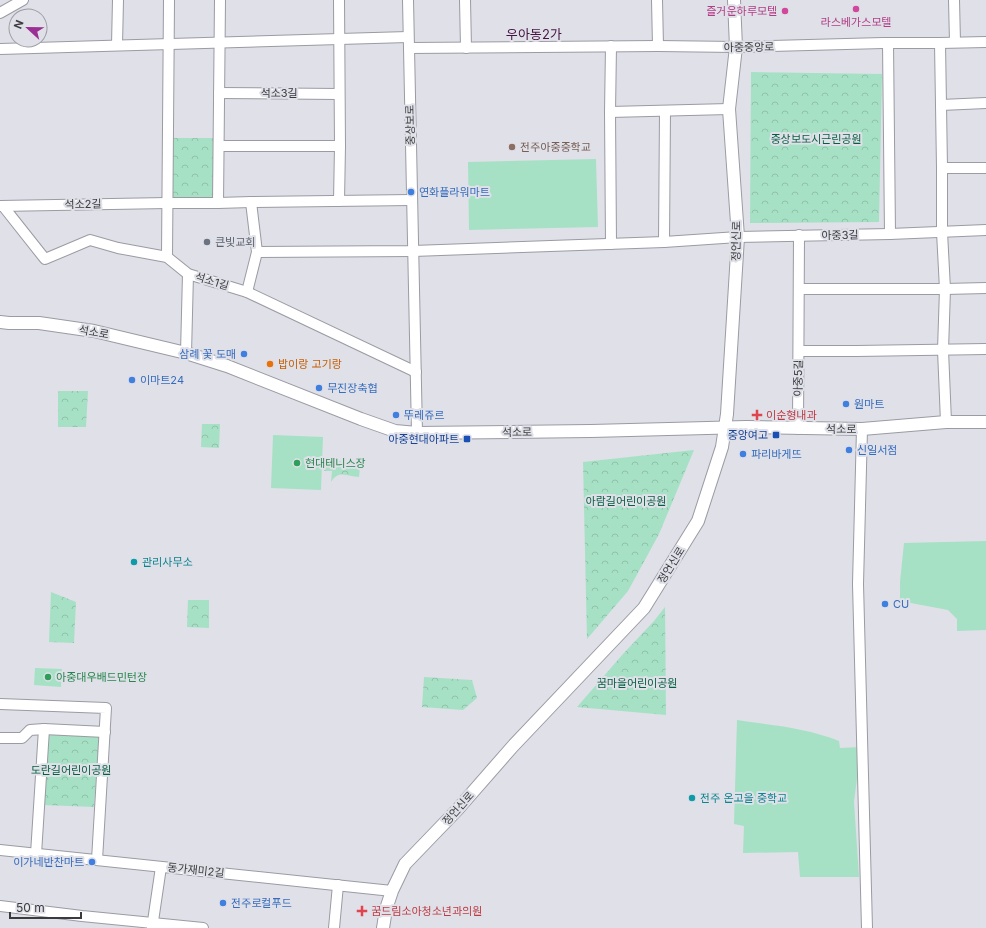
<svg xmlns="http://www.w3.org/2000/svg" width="986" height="928" viewBox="0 0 986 928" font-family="Inter,'Noto Sans KR',sans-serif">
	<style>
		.park { fill: url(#park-crowns) }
		.pitch { fill: #a6e1c5 }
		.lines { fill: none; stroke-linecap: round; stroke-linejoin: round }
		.minor-casing { stroke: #9a9ba3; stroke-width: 12 }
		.tertiary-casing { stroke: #9a9ba3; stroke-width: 14 }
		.minor { stroke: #fff; stroke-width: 10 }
		.tertiary { stroke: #fff; stroke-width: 12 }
		.hotel-dot { fill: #d1479c; stroke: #dfe0e8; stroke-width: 1.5 }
		.education-dot { fill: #8d6e63; stroke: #dfe0e8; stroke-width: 1.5 }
		.shop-dot { fill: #3f7fe0; stroke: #dfe0e8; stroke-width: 1.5 }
		.worship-dot { fill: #6b7280; stroke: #dfe0e8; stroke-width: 1.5 }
		.food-dot { fill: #e8710a; stroke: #dfe0e8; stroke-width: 1.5 }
		.health-dot { fill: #e0444e; stroke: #dfe0e8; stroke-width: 1.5 }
		.transit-dot { fill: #1a4fb4; stroke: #dfe0e8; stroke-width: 1.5 }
		.leisure-dot { fill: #2e9e5b; stroke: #dfe0e8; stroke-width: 1.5 }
		.culture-dot { fill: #0f9aa8; stroke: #dfe0e8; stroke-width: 1.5 }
		.labels { text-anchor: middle; stroke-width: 4; stroke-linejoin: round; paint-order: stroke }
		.hotel-label { font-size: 11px; fill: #b23c85; stroke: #dfe0e8; text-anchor: end }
		.street-label { font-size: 11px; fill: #3b3b3e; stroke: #dfe0e8 }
		.park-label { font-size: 11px; fill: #075f42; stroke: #dfe0e8 }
		.education-label { font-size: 11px; fill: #785e54; stroke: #dfe0e8; text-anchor: start }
		.shop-label { font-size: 11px; fill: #366cbe; stroke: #dfe0e8; text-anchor: start }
		.worship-label { font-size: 11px; fill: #5b616d; stroke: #dfe0e8; text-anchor: start }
		.food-label { font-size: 11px; fill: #c56008; stroke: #dfe0e8; text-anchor: start }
		.health-label { font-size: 11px; fill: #be3a42; stroke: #dfe0e8; text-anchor: start }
		.transit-label { font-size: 11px; fill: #164399; stroke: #dfe0e8; text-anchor: end }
		.leisure-label { font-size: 11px; fill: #27864d; stroke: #dfe0e8; text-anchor: start }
		.culture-label { font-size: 11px; fill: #0d838f; stroke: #dfe0e8; text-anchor: start }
		.quarter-label { font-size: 13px; fill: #461443; stroke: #dfe0e8 }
	</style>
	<defs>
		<pattern id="park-crowns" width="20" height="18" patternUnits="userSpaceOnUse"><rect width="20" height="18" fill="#a6e1c5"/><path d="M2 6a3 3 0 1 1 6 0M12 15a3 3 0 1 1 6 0" fill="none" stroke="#90c2aa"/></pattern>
	</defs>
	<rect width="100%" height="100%" fill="#dfe0e8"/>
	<g class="park">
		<polygon points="751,72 882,74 879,222 750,223"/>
		<polygon points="171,138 216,138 215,201 169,200"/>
		<polygon points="58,391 88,391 86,427 58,427"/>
		<polygon points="202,424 220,424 219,448 201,447"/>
		<polygon points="694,450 659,534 628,591 587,639 583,462"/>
		<path d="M325 457 360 467 359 477C348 477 339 469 331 482L332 471H324Z"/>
		<polygon points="51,592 76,602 74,643 49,642"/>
		<polygon points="188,600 209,600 209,628 187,627"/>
		<polygon points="665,607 666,715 577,707 623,654 654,621"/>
		<polygon points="424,677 472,680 477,698 463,710 422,707"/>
		<polygon points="48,731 99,735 94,807 43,805"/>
	</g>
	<g class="pitch">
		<polygon points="596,159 598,227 469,230 468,162"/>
		<polygon points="273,435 323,437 321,490 271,488"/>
		<polygon points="986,541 986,630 957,631 957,619 948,610 900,601 900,582 904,543"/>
		<polygon points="35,668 62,669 61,687 34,685"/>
		<path d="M737 720C771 725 807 728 839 741L840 748 861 747 854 802 859 877H800L798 852 743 853 744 826 734 824Z"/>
	</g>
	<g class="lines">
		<g class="minor-casing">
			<g id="minor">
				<polyline points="408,0 417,433"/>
				<polyline points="465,0 466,48"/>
				<polyline points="657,0 658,46"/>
				<polyline points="954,0 955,42"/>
				<polyline points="0,13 23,0"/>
				<polyline points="888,43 890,234"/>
				<polyline points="940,43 942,168 942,232 945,289 943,350 946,422"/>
				<polyline points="117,45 118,0"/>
				<polyline points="611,46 610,112 611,244"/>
				<polyline points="409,48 658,46 736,47 883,43 940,43 986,42"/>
				<polyline points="0,49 408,37"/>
				<polyline points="219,93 339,94"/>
				<polyline points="941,105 986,103"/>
				<polyline points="610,112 729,109"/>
				<polyline points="219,146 340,146"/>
				<polyline points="942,168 986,168"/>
				<polyline points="339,201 340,146 339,0"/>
				<polyline points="218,203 220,0"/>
				<polyline points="0,206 167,203 218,203 251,202 412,200"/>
				<polyline points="3,206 45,259 90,240 118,248 167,257 188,274 247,292 416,372"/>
				<polyline points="664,242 665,111"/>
				<polyline points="257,252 413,251 664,242 738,237 890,234 986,230"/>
				<polyline points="167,257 169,0"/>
				<polyline points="799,289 945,289 986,288"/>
				<polyline points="247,292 257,252 251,202"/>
				<polyline points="799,351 856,351 986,349"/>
				<polyline points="186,353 188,274"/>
				<polyline points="798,429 799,235"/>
				<polyline points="862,429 858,584 867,928"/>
				<polyline points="0,704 106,708 97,860"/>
				<polyline points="0,738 22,738 30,730 44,729 105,732"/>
				<polyline points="0,850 392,891"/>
				<polyline points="36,854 44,729"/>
				<polyline points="0,906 82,916 203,928"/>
				<polyline points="152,928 161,867"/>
				<polyline points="334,928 338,885"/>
			</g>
		</g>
		<g class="tertiary-casing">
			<g id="tertiary">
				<polyline points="0,322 9,323 39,323 94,331 186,353 227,366 361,419 395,431 417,433 591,431 746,427 862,429 946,422 986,422"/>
				<polyline points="383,928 386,909 392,891 405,864 457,810 513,746 644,608 698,521 722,447 727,414 738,237 729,109 736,47 734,0"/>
			</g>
		</g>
		<use href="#minor" class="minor"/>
		<use href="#tertiary" class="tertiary"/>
	</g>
	<g class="hotel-dot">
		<circle cx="856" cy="9" r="4"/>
		<circle cx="785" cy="11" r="4"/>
	</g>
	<circle class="education-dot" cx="512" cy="147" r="4"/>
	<g class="shop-dot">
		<circle cx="411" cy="192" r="4"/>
		<circle cx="244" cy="354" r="4"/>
		<circle cx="132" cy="380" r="4"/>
		<circle cx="319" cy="388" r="4"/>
		<circle cx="846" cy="404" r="4"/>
		<circle cx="396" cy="415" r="4"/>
		<circle cx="849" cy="450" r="4"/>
		<circle cx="743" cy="454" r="4"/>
		<circle cx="885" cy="604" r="4"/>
		<circle cx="92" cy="862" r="4"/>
		<circle cx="223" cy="903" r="4"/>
	</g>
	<circle class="worship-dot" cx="207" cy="242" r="4"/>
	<circle class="food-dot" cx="270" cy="364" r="4"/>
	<g class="health-dot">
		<path d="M755 409h4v4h4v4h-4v4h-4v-4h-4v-4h4z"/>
		<path d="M360 905h4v4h4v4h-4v4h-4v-4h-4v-4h4z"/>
	</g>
	<g class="transit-dot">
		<rect x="772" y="431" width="8" height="8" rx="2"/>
		<rect x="463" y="435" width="8" height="8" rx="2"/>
	</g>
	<g class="leisure-dot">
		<circle cx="297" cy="463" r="4"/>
		<circle cx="48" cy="677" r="4"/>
	</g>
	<g class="culture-dot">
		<circle cx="134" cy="562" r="4"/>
		<circle cx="692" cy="798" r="4"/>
	</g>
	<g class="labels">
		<g class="hotel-label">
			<text x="777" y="15">즐거운하루모텔</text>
			<text x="856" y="26" text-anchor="middle">라스베가스모텔</text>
		</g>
		<g class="street-label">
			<text transform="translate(749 47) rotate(-1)" y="4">아중중앙로</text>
			<text x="279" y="97">석소3길</text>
			<text transform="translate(410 125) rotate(-91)" y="4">중상보로</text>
			<text transform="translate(83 204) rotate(-1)" y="4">석소2길</text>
			<text transform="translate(840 235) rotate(-1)" y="4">아중3길</text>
			<text transform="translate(736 241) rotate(-89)" y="4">정언신로</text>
			<text transform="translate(212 281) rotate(17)" y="4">석소1길</text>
			<text transform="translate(94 332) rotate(10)" y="4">석소로</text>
			<text transform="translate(798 378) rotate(-89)" y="4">아중5길</text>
			<text x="841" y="433">석소로</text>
			<text transform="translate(517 432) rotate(-1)" y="4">석소로</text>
			<text transform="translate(671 565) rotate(-58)" y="4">정언신로</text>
			<text transform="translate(458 808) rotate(-48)" y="4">정언신로</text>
			<text transform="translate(196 870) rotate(6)" y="4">동가재미2길</text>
		</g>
		<g class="park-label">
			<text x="816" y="143">중상보도시근린공원</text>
			<text x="626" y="505">아람길어린이공원</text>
			<text x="637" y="687">꿈마을어린이공원</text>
			<text x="71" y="774">도란길어린이공원</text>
		</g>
		<g class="education-label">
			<text x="520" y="151">전주아중중학교</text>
		</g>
		<g class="shop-label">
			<text x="419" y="196">연화플라워마트</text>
			<text x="236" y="358" text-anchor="end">삼례 꽃 도매</text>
			<text x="140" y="384">이마트24</text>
			<text x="327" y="392">무진장축협</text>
			<text x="854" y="408">원마트</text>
			<text x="404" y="419">뚜레쥬르</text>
			<text x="857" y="454">신일서점</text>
			<text x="751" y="458">파리바게뜨</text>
			<text x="893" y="608">CU</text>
			<text x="84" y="866" text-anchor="end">이가네반찬마트</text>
			<text x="231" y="907">전주로컬푸드</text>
		</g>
		<g class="worship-label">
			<text x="215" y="246">큰빛교회</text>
		</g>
		<g class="food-label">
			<text x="278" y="368">밥이랑 고기랑</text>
		</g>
		<g class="health-label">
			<text x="766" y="419">이순형내과</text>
			<text x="371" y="915">꿈드림소아청소년과의원</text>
		</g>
		<g class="transit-label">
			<text x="768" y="439">중앙여고</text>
			<text x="459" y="443">아중현대아파트</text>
		</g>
		<g class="leisure-label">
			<text x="305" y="467">현대테니스장</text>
			<text x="56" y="681">아중대우배드민턴장</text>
		</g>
		<g class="culture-label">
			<text x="142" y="566">관리사무소</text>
			<text x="700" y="802">전주 온고을 중학교</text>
		</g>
		<g class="quarter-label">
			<text x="534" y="39">우아동2가</text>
		</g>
	</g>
	<g transform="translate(28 28) rotate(292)"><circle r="19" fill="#dfe0e8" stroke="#9d9ea4"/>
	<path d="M0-3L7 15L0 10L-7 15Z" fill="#9a3093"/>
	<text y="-6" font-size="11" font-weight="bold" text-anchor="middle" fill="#3b3b3e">N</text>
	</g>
	<path d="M10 912v6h71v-6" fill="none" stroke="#3b3b3e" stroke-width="2"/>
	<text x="16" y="912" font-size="12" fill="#3b3b3e" stroke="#dfe0e8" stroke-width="3" paint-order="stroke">50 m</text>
</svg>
